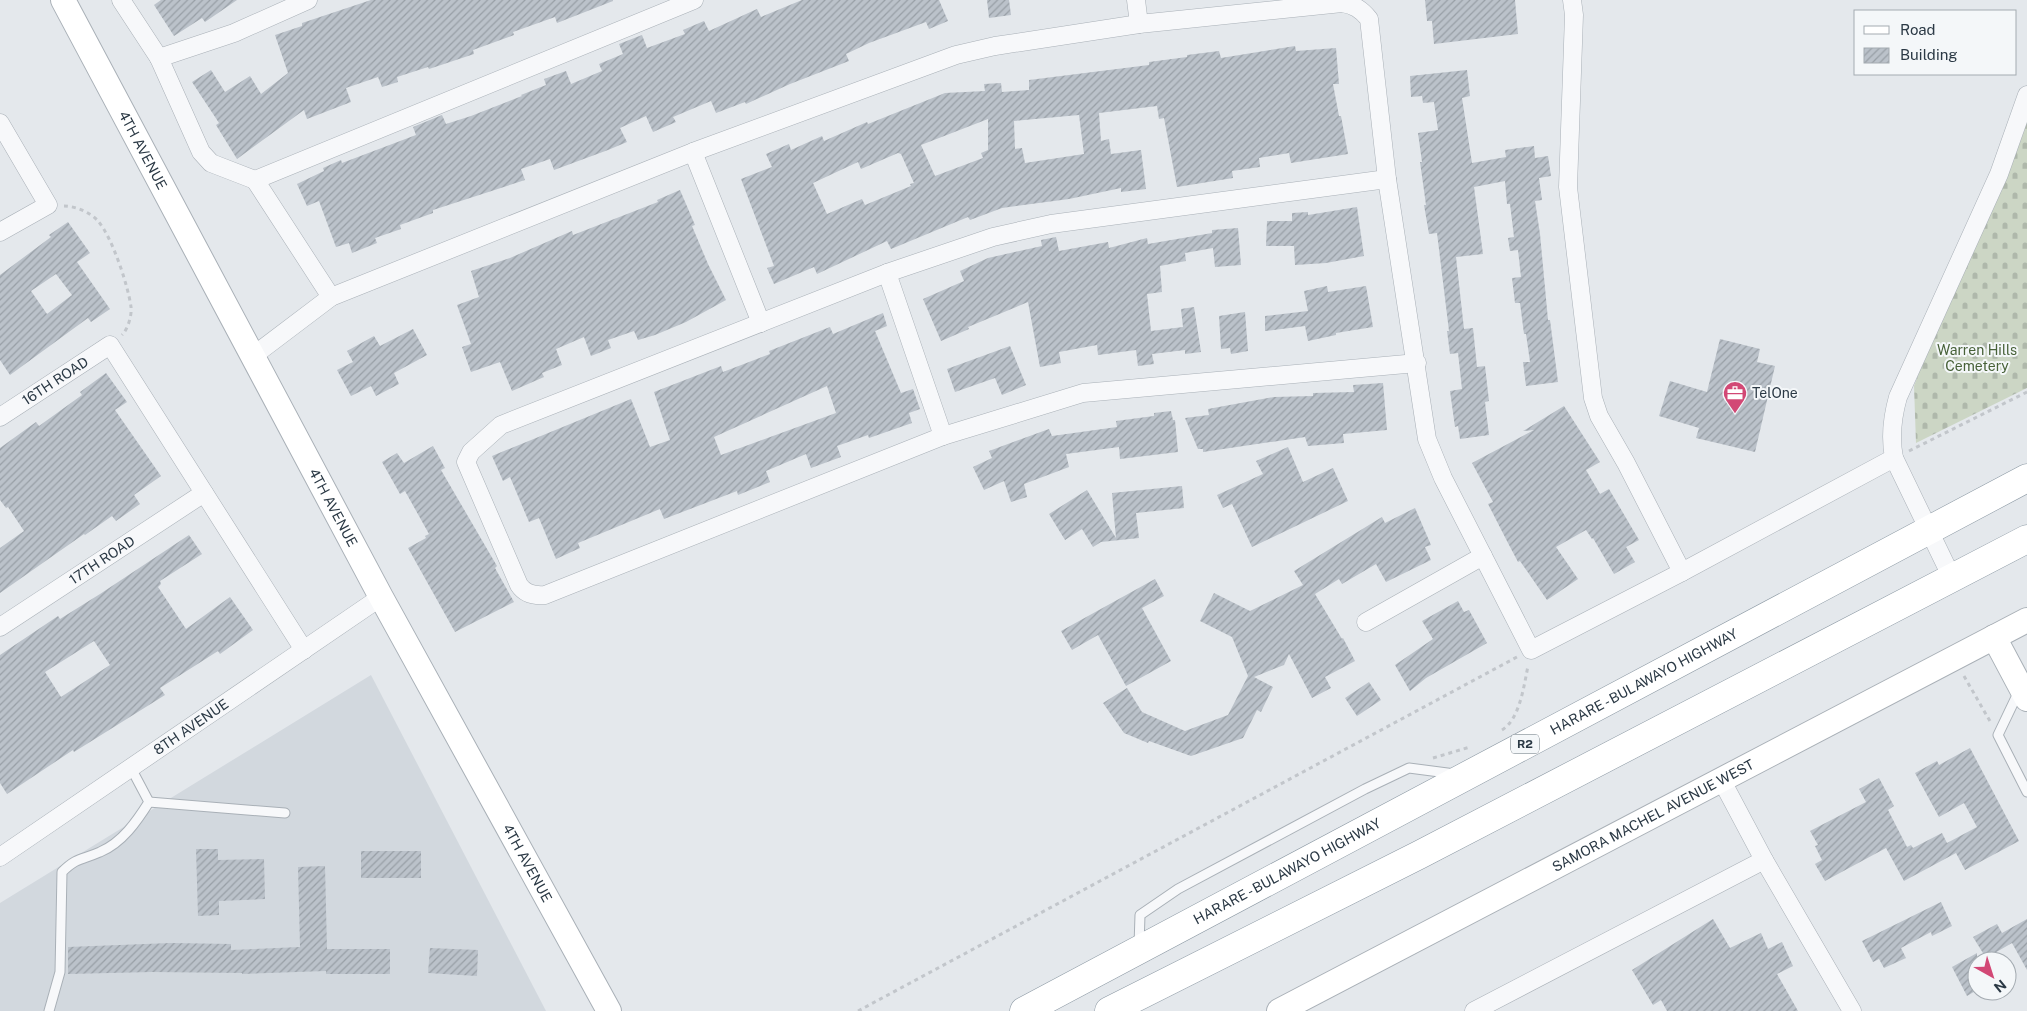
<svg xmlns="http://www.w3.org/2000/svg" width="2027" height="1011" viewBox="0 0 2027 1011" font-family="'Public Sans',sans-serif">
	<style>
		.built { fill: #d2d8de }
		.cemetery { fill: url(#cemetery-stones) }
		.building { fill: url(#building-hatch); fill-rule: evenodd }
		.lines { fill: none; stroke-linecap: round; stroke-linejoin: round }
		.lane-casing { stroke: #a9b0b7; stroke-width: 11 }
		.street-casing { stroke: #a9b0b7; stroke-width: 19 }
		.secondary-casing { stroke: #a9b0b7; stroke-width: 26 }
		.highway-casing { stroke: #8b98a3; stroke-width: 29 }
		.path { stroke: #c2c6cb; stroke-width: 3; stroke-dasharray: 4 4; stroke-linecap: butt }
		.lane { stroke: #f7f8fa; stroke-width: 9 }
		.street { stroke: #f7f8fa; stroke-width: 18 }
		.secondary { stroke: #fff; stroke-width: 24 }
		.highway { stroke: #fff; stroke-width: 28 }
		.labels { text-anchor: middle; stroke-width: 4; stroke-linejoin: round; paint-order: stroke }
		.shield { fill: #f4f7f9; stroke: #67727b; stroke-width: 1 }
		.shield-label { font-size: 12px; font-weight: bold; fill: #2b3945 }
		.street-label { font-size: 14px; fill: #2b3945; stroke: #f4f7f9 }
		.park-label { font-size: 14px; fill: #476138; stroke: #f4f7f9 }
		.poi-label { font-size: 14px; fill: #2b3945; stroke: #f4f7f9; text-anchor: start }
	</style>
	<defs>
		<pattern id="cemetery-stones" width="16" height="16" patternUnits="userSpaceOnUse" patternTransform="scale(1.25)"><rect width="16" height="16" fill="#ccd6c5"/><path d="M2 7V4a2 2 0 0 1 4 0v3zM10 15v-3a2 2 0 0 1 4 0v3z" fill="#afb8ab"/></pattern>
		<pattern id="building-hatch" width="6" height="6" patternUnits="userSpaceOnUse" patternTransform="scale(1.25)"><rect width="6" height="6" fill="#bbc2ca"/><path d="M-1 1l2-2M0 6l6-6M5 7l2-2" fill="none" stroke="#989fa6"/></pattern>
	</defs>
	<rect width="100%" height="100%" fill="#e4e8ec"/>
	<polygon class="built" points="371,675 546,1011 0,1011 0,903"/>
	<polygon class="cemetery" points="2027,85 2027,388 1916,443 1914,386"/>
	<g class="building">
		<polygon points="161,0 237,0 205,22 202,18 174,36 154,5"/>
		<polygon points="371,0 613,0 613,1 557,23 555,17 513,32 514,35 473,50 474,54 429,69 428,67 397,77 398,82 382,87 378,77 346,88 351,102 307,119 304,110 237,159 216,125 219,123 192,82 211,70 225,92 250,76 261,94 288,73 275,35 302,26 302,23"/>
		<polygon points="802,0 939,0 948,21 929,29 926,22 869,43 846,54 849,61 790,84 746,104 745,102 716,113 711,101 673,117 676,122 653,132 646,116 620,128 627,142 608,150 554,170 550,159 521,169 525,180 433,210 433,213 400,225 401,229 375,238 377,243 352,253 349,243 336,247 319,201 307,206 297,184 324,171 323,168 341,160 342,163 416,135 413,127 442,115 446,124 471,116 522,96 521,95 546,85 544,79 566,71 571,84 602,71 599,64 623,54 619,44 642,35 647,48 685,34 683,30 704,21 709,31 757,9 761,17"/>
		<polygon points="987,0 1009,0 1011,15 989,18"/>
		<polygon points="1425,0 1515,0 1518,34 1434,44 1432,21 1427,21"/>
		<path d="M1295 46 1296 51 1336 48 1339 84H1333L1339 116H1341L1348 154 1291 163 1289 153 1259 158 1260 167 1232 171 1233 178 1177 187 1164 118 1159 119 1157 106 1099 113 1101 141 1109 139 1111 154 1141 150 1146 189 1121 192V188L1069 199 1002 208 970 220 968 217 891 249 887 241 817 274 814 267 774 284 767 268 774 266 741 179 772 167 766 154 789 144 791 150 822 136 824 141 867 122 868 124 945 93 985 91 984 84 1001 83 1002 92 1029 90V80L1149 65V62L1187 57V55L1219 51 1221 58ZM1079 115 1084 154 1025 163 1022 148 1015 149 1014 121ZM988 119V150L981 153 983 158 935 176 921 145ZM898 153 901 154 914 183 910 184 911 186 865 205 862 199 827 214 813 183 858 162 861 169Z"/>
		<polygon points="1467,70 1470,96 1462,98 1472,163 1506,157 1505,150 1534,146 1535,158 1548,156 1551,176 1539,178 1542,200 1535,201 1540,234 1548,320 1550,320 1558,382 1526,386 1523,362 1530,362 1526,334 1524,334 1520,303 1515,303 1512,278 1521,277 1518,250 1510,251 1508,238 1514,237 1510,204 1507,204 1505,181 1474,187 1483,254 1456,257 1464,329 1473,328 1477,367 1485,366 1489,401 1485,402 1489,435 1460,439 1458,426 1455,427 1450,391 1462,389 1458,353 1450,354 1447,331 1449,331 1437,233 1429,234 1424,205 1426,205 1420,162 1422,162 1418,133 1438,130 1434,102 1423,103 1422,96 1411,97 1410,76"/>
		<polygon points="680,190 695,225 692,226 708,264 726,300 686,322 655,335 638,340 634,331 608,340 611,348 591,356 584,337 556,349 562,365 542,373 544,377 512,391 500,362 471,372 462,347 471,344 457,305 479,297 471,271 510,258 572,231 573,235 658,202 657,200"/>
		<polygon points="1357,207 1364,256 1326,263 1295,265 1294,246 1266,246 1267,221 1292,221 1292,213 1308,212 1308,215"/>
		<path d="M68 222 90 253 77 262 110 309 91 322 88 318 10 375 0 360V275L51 237 49 235ZM56 274 72 295 47 314 31 291Z"/>
		<polygon points="1238,228 1241,265 1215,267 1213,248 1185,253 1186,261 1160,266 1162,292 1147,294 1151,331 1183,327 1181,309 1194,307 1201,352 1185,354 1185,350 1152,354 1154,364 1138,366 1136,350 1098,355 1097,345 1059,352 1061,363 1040,367 1028,302 968,327 969,329 941,341 923,299 964,281 960,271 988,258 1042,246 1041,240 1056,237 1059,251 1108,242 1109,248 1147,238 1148,244 1212,233 1212,230"/>
		<polygon points="1327,286 1328,292 1366,286 1373,327 1336,333 1336,335 1308,341 1305,326 1265,331 1265,316 1308,311 1304,291"/>
		<polygon points="1245,312 1248,351 1231,354 1230,348 1221,349 1219,316"/>
		<path d="M883 313 887 326 875 331 901 393 913 389 920 409 909 413 912 423 869 438 868 435 837 446 841 457 811 468 806 454 766 471 770 482 738 495 737 491 664 519 660 509 578 543 580 548 556 559 539 518 529 522 510 477 503 481 492 456 631 399 650 447 670 440 654 392 721 366 723 372 770 354 769 351 830 327 833 334ZM827 386 836 413 721 455 714 437Z"/>
		<polygon points="413,329 427,355 394,373 399,384 376,396 371,386 351,396 337,370 353,362 347,351 374,336 380,346"/>
		<polygon points="1720,339 1760,349 1757,362 1775,366 1755,452 1696,438 1699,428 1659,416 1670,381 1707,392"/>
		<polygon points="1010,346 1026,385 1002,395 995,378 955,392 947,369"/>
		<polygon points="106,373 127,402 115,410 161,476 134,495 140,504 116,521 112,516 85,535 84,534 0,593 0,548 24,531 8,507 6,508 0,500 0,448 36,422 39,426 82,395 80,392"/>
		<polygon points="1383,383 1387,430 1343,434 1344,443 1308,446 1305,437 1203,452 1203,449 1198,449 1185,418 1209,415 1208,409 1274,397 1313,396 1313,393 1354,392 1353,385"/>
		<polygon points="1564,406 1600,462 1586,470 1600,494 1609,489 1639,540 1626,547 1635,562 1614,574 1593,538 1592,539 1586,530 1556,547 1578,579 1547,600 1520,561 1518,562 1508,543 1488,504 1493,502 1472,463 1534,430 1523,431"/>
		<polygon points="1171,411 1173,420 1175,420 1178,452 1120,459 1119,447 1066,454 1069,467 1024,484 1027,497 1011,502 1004,481 984,490 973,467 992,458 989,451 1049,429 1052,436 1117,427 1116,421 1154,416 1154,413"/>
		<polygon points="433,446 445,468 441,470 497,566 495,568 514,602 455,632 408,548 426,538 425,536 429,534 405,491 400,494 382,462 397,453 404,463"/>
		<polygon points="1288,447 1303,482 1333,468 1348,501 1252,547 1232,504 1223,508 1217,495 1263,474 1256,461"/>
		<polygon points="1182,486 1184,508 1136,513 1139,538 1101,542 1093,547 1082,529 1065,540 1049,514 1087,490 1116,538 1112,493"/>
		<polygon points="1415,508 1431,545 1425,547 1431,560 1386,582 1376,564 1342,584 1339,579 1315,594 1342,639 1343,638 1355,661 1325,677 1331,688 1312,698 1289,654 1284,665 1254,677 1273,687 1261,712 1257,710 1243,738 1191,756 1149,741 1148,743 1124,733 1103,703 1127,688 1142,712 1185,731 1228,715 1248,676 1232,637 1200,621 1214,593 1250,611 1303,585 1294,571 1382,517 1385,523"/>
		<path d="M189 535 202 554 160 581 161 584 158 587 186 629 230 597 253 630 220 654 218 651 160 688 165 695 74 752 73 750 7 794 0 783V655L58 616 60 619 100 594ZM94 641 110 665 61 697 45 672Z"/>
		<polygon points="1155,579 1164,596 1142,608 1171,661 1126,686 1098,635 1072,650 1061,631"/>
		<polygon points="1458,601 1464,612 1469,610 1487,643 1426,678 1410,691 1395,665 1433,639 1422,621"/>
		<polygon points="1369,682 1381,700 1357,716 1345,698"/>
		<polygon points="1970,748 2019,841 1965,870 1956,853 1904,881 1886,848 1825,881 1815,864 1822,860 1815,846 1818,845 1810,831 1866,802 1859,789 1879,778 1894,806 1888,810 1907,847 1911,845 1913,848 1942,833 1947,843 1977,827 1964,803 1939,817 1915,773 1937,761 1939,765"/>
		<polygon points="196,849 218,849 218,860 264,859 265,899 219,901 219,915 198,916"/>
		<rect x="361" y="851" width="60" height="27"/>
		<polygon points="325,866 327,949 390,949 390,974 326,974 326,971 242,974 242,973 152,972 68,974 68,947 171,943 231,944 231,950 300,947 298,867"/>
		<polygon points="1941,902 1952,926 1932,936 1931,932 1901,948 1906,958 1884,968 1879,959 1873,962 1862,941"/>
		<polygon points="1713,919 1730,948 1761,933 1768,949 1782,942 1793,966 1777,974 1798,1011 1667,1011 1661,1000 1653,1005 1632,970"/>
		<polygon points="2027,919 2027,970 2012,943 1986,958 1973,937 1997,924 2002,933"/>
		<polygon points="430,948 478,950 477,976 428,973"/>
		<polygon points="1977,953 1977,990 1967,996 1952,967"/>
	</g>
	<g class="lines">
		<g class="lane-casing">
			<g id="lane">
				<polyline points="2019,691 1998,735 2027,792"/>
				<polyline points="149,802 285,813"/>
				<polyline points="1139,946 1140,915 1178,889 1365,789 1409,768 1455,774"/>
				<path d="M49 1011 60 972 62 872C77 857 82 860 100 852 122 843 137 821 149 802L131 768"/>
			</g>
		</g>
		<g class="street-casing">
			<g id="street">
				<polyline points="121,0 159,58"/>
				<polyline points="1136,0 1139,24"/>
				<polyline points="1572,0 1574,15 1568,187 1593,398 1599,416 1626,463 1682,572"/>
				<polyline points="0,123 48,205 0,232"/>
				<polyline points="693,152 761,323"/>
				<path d="M1387 179 1051 224 993 237 887 273 501 425 471 452 466 462 519 585C525 594 534 596 545 595L943 436 1083 393 1417 363"/>
				<polyline points="255,180 211,163 201,152 159,58 234,33 308,0"/>
				<polyline points="887,273 943,436"/>
				<polyline points="331,297 255,180 694,0"/>
				<path d="M253 356 331 297 693 152 956 55 995 46 1139 24 1342 3C1354 5 1361 9 1369 19L1387 179 1427 439 1443 478 1531 650 1682 572 1894 458"/>
				<path id="s1" d="M0 417 110 345 304 650"/>
				<path d="M1952 578 1894 458C1890 437 1892 418 1898 397L1999 174 2027 95"/>
				<polyline points="1366,622 1483,556"/>
				<path id="s2" d="M0 627 204 493"/>
				<polyline points="1722,781 1764,860 1852,1011"/>
				<path id="s3" d="M0 857 381 597"/>
				<polyline points="1474,1011 1764,860"/>
			</g>
		</g>
		<g class="secondary-casing">
			<g id="secondary">
				<path id="s4" d="M63 0 381 597 609 1011"/>
				<polyline points="1994,637 2027,699"/>
				<path id="s5" d="M1279 1011 2027 620"/>
			</g>
		</g>
		<g class="highway-casing">
			<g id="highway">
				<path id="s6" d="M1024 1011 2027 478"/>
				<polyline points="1109,1011 1419,855 2027,539"/>
			</g>
		</g>
		<g class="path">
			<path d="M64 206C75 206 90 212 98 221 112 237 128 285 131 307 132 315 128 329 122 335"/>
			<polyline points="1909,451 2027,392"/>
			<polyline points="1964,676 1991,723"/>
			<path d="M1502 730C1520 719 1524 685 1528 666"/>
			<polyline points="1433,758 1470,747"/>
			<polyline points="858,1011 1517,657"/>
		</g>
		<use href="#lane" class="lane"/>
		<use href="#street" class="street"/>
		<use href="#secondary" class="secondary"/>
		<use href="#highway" class="highway"/>
	</g>
	<defs>
		<g id="office-pin" transform="scale(1.25)"><path d="M0 17L-7.5 6A9.5 9.5 0 1 1 7.5 6Z" fill="#d24875" stroke="#f4f7f9"/><path d="M-6-3h4V-5.5h4V-3h4V5H-6ZM-1-4.5V-3h2v-1.5ZM-6 0V1H6V0Z" fill="#fff"/></g>
	</defs>
	<g fill-rule="evenodd">
		<use href="#office-pin" x="1735" y="393"/>
	</g>
	<g class="labels">
		<rect class="shield" x="1511" y="734.5" width="28" height="19" rx="4"/>
		<g class="shield-label">
			<text x="1525" y="748">R2</text>
		</g>
		<g class="street-label">
			<text dy="5" stroke="none"><textPath href="#s4" startOffset="170">4TH AVENUE</textPath></text>
			<text dy="5" stroke="none"><textPath href="#s1" startOffset="66">16TH ROAD</textPath></text>
			<text dy="5" stroke="none"><textPath href="#s4" startOffset="575">4TH AVENUE</textPath></text>
			<text dy="5" stroke="none"><textPath href="#s2" startOffset="122">17TH ROAD</textPath></text>
			<text dy="5" stroke="none"><textPath href="#s6" startOffset="702">HARARE - BULAWAYO HIGHWAY</textPath></text>
			<text dy="5" stroke="none"><textPath href="#s3" startOffset="231">8TH AVENUE</textPath></text>
			<text dy="5" stroke="none"><textPath href="#s5" startOffset="422">SAMORA MACHEL AVENUE WEST</textPath></text>
			<text dy="5" stroke="none"><textPath href="#s4" startOffset="980">4TH AVENUE</textPath></text>
			<text dy="5" stroke="none"><textPath href="#s6" startOffset="298">HARARE - BULAWAYO HIGHWAY</textPath></text>
		</g>
		<g class="park-label">
			<text x="1977" y="355">Warren Hills<tspan x="1977" dy="16">Cemetery</tspan></text>
		</g>
		<g class="poi-label">
			<text x="1752" y="398">TelOne</text>
		</g>
	</g>
	<rect x="1854" y="10" width="162" height="65" fill="#f4f7f9" stroke="#a4abb1"/>
	<rect x="1864" y="26" width="25" height="8" fill="#ffffff" stroke="#a4abb1"/>
	<text x="1900" y="35" font-size="15" fill="#2b3945">Road</text>
	<rect x="1864" y="48" width="25" height="15" fill="url(#building-hatch)" stroke="#a4abb1"/>
	<text x="1900" y="60" font-size="15" fill="#2b3945">Building</text>
	<g transform="translate(1992 976) rotate(141)"><circle r="24" fill="#f4f7f9" stroke="#a4abb1"/>
	<path d="M0-4L9 19L0 12L-9 19Z" fill="#d24875"/>
	<text y="-8" font-size="14" font-weight="bold" text-anchor="middle" fill="#2b3945">N</text>
	</g>
</svg>
